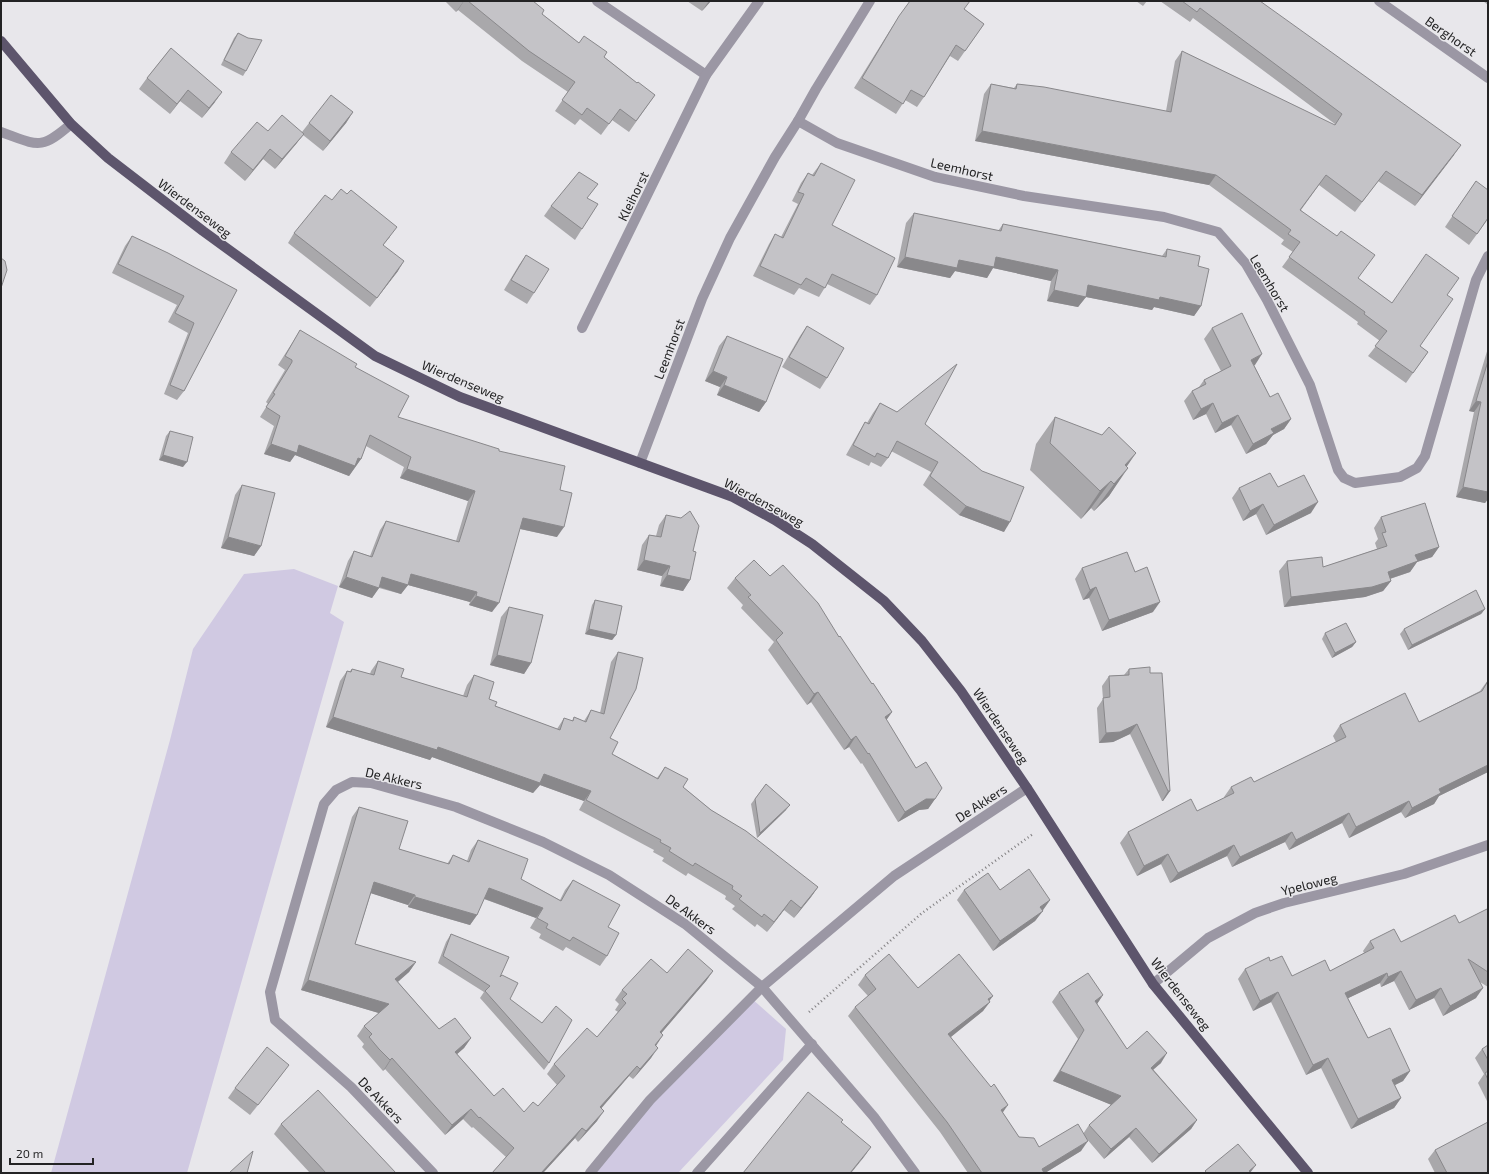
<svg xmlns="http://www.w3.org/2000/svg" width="1489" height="1174" viewBox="0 0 1489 1174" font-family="'Exo 2',sans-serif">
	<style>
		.green { fill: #d0c9e2 }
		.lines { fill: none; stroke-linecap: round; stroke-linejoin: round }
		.path { stroke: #807f81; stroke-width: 2.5; stroke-dasharray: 1 3; stroke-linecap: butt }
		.minor { stroke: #9b97a4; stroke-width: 10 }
		.major { stroke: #5d556c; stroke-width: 10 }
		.wall { fill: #a9a8ab }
		.shaded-wall { fill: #89888b }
		.building { fill: #c4c3c7; stroke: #89888b }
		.labels { text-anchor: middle; stroke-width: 3; stroke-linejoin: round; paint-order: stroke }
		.street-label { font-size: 13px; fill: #232324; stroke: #e8e7eb }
	</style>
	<rect width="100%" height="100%" fill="#e8e7eb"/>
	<g class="green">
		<polygon points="294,569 338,586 330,613 344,622 187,1173 51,1173 170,740 193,649 244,574"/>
		<polygon points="751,998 786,1029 783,1060 678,1173 596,1173 650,1100"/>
	</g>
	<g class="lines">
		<polyline class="path" points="809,1012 922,913 1033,834"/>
		<g class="minor">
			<polyline points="597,1 706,75"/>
			<polyline points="1379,1 1488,78"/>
			<polyline points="798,121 837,143 935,177 1024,196 1164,217 1218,232 1246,264 1267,300 1310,385 1338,470 1344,478 1355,483 1400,477 1417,468 1425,456 1476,280 1488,256"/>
			<path d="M1 132C38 145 40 151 71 124"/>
			<polyline points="582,328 706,75 759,1"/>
			<polyline points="640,463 702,299 730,238 775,157 798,121 816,89 870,1"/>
			<polyline points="1153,984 1208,938 1255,913 1284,903 1404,874 1488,845"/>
			<polyline points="433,1173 351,1087 275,1020 270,992 324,804 336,790 352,782 371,783 456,807 543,842 609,875 685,924 762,987 874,1117 915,1173"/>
			<polyline points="590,1173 650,1100 762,987 894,876 1027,788"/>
			<polyline points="697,1173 812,1044"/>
		</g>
		<polyline class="major" points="1,41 71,124 108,158 203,231 375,356 460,397 733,497 775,520 812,544 884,601 922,641 961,691 1027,788 1153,984 1308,1173"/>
	</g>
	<g class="wall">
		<polygon points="445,1 533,1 542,14 579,43 604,57 637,83 655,95 629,132 612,120 601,135 580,119 575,125 555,111 568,92 522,61 458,10 456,12"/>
		<polygon points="687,1 711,1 702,11"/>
		<polygon points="910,1 964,9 984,24 958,61 950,56 924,97 917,107 905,100 896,114 854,88 892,27"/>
		<polygon points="1136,1 1147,1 1143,6"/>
		<polygon points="1160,1 1260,1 1454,155 1415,206 1378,181 1355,212 1319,185 1301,210 1358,278 1392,303 1447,295 1420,346 1428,352 1406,383 1368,356 1380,341 1357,324 1358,322 1282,267 1293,252 1281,244 1284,240 1209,185 975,141 984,94 991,84 1014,88 1017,84 1166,111 1175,61 1182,51 1334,125 1335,124 1193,18 1190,22"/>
		<polygon points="1483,1 1488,1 1488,5"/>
		<polygon points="238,33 248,38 246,71 243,76 221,65 234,38"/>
		<polygon points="171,48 215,102 202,118 180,101 170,114 139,89 147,78"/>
		<polygon points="353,112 346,123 323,151 303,135 296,144 275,169 263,159 245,181 224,163 231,152 268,131 302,132 309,123"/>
		<polygon points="821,163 832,225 877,295 870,305 827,284 819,297 799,288 794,295 753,276 769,244 775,234 781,237 798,204 792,201 801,183 808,173 812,175"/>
		<polygon points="1476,181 1488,219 1469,245 1445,227"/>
		<polygon points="587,199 582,229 575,240 544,216 551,206"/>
		<polygon points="332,200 390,237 383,245 398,271 370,307 288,243 294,233"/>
		<polygon points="914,213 998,231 1003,224 1162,256 1167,249 1198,266 1201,306 1194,316 1154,307 1152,310 1086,297 1078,307 1047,301 1051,281 993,268 987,278 955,271 950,278 897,267 906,223"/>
		<polygon points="132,236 237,290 184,391 177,400 164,394 188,333 168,322 177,305 112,273 125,246"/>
		<polygon points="526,255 534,293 527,304 504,290 519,265"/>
		<polygon points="807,326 827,378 820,389 782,367 800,336"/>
		<polygon points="1212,328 1255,365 1254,365 1270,397 1291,419 1284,429 1273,435 1266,444 1246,454 1231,425 1215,433 1206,414 1193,420 1184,401 1192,391 1199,387 1204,380 1221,371 1204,339"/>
		<polygon points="300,330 355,367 398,417 499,451 560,490 557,537 520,529 492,612 469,605 470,602 408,585 401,594 379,588 372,598 339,587 348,561 354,551 370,556 380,530 386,521 456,541 468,501 400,478 404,467 366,446 361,459 349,476 295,455 290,462 264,454 274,426 260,417 268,404 266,402 285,370 278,365 294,340"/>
		<polygon points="727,336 766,402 759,412 717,395 720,387 705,381 719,346"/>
		<polygon points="1488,348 1488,499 1485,503 1456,497 1474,412 1469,411"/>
		<polygon points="880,403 897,412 925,424 1004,532 959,515 923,485 931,472 891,451 888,458 881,467 871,462 869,466 846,455 859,432 865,422 867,423 873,413"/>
		<polygon points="1055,417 1127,467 1109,496 1094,511 1091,508 1081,519 1030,470 1036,444"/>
		<polygon points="170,431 183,467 159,460 166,436"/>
		<polygon points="242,485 261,546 254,556 221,548 235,495"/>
		<polygon points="1278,487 1311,513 1266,535 1256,514 1243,521 1232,498 1239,488"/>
		<polygon points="666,515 693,551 690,580 683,591 660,586 662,576 637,570 642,545 649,535 656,536 659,525"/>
		<polygon points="1381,517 1439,547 1432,557 1417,562 1410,572 1390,579 1391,581 1383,591 1365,597 1284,607 1279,571 1287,561 1323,567 1377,549 1375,543 1378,539 1374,528"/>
		<polygon points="1082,568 1135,572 1153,612 1102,631 1089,598 1083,600 1075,579"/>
		<polygon points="770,576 839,637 872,684 892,712 886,720 935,799 928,809 919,810 898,822 862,763 861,764 849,747 844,750 811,702 807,705 768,650 774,642 741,608 743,605 727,588 735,578"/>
		<polygon points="595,600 616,635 612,640 585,634 592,605"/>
		<polygon points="509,607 531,663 524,674 490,665 501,617"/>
		<polygon points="1485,609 1481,614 1408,650 1400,634 1404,629"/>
		<polygon points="1325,633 1356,642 1352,647 1332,658 1322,639"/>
		<polygon points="618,652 610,738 612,754 657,778 665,767 683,787 711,810 818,887 811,897 794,918 784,910 767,932 757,924 755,927 732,909 735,906 725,899 726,896 688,873 686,876 662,861 664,858 653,852 654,850 579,810 584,801 540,785 533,793 432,757 430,760 326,727 340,681 347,671 350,671 352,669 370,674 371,671 378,661 401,677 463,696 467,685 474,675 489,699 495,706 557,729 564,718 572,721 574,717 584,721 591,710 600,713 611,662"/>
		<polygon points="1129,669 1150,673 1170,791 1163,801 1162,801 1130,734 1113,742 1099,743 1097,708 1103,699 1102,686 1109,676 1124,675"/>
		<polygon points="1488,680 1488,772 1439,796 1434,804 1405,818 1401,812 1349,838 1342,823 1289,850 1285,842 1232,867 1227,856 1170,883 1161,864 1137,876 1120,843 1128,832 1197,811 1224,798 1224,797 1231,787 1254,782 1336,742 1333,736 1340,725 1419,722 1480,691"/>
		<polygon points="766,784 786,810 757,838 751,804"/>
		<polygon points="359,807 399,849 447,864 453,855 467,861 471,850 478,840 521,879 560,900 565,890 573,880 608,927 607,956 600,966 566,947 563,951 539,938 541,934 530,928 536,918 484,899 477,915 470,925 408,907 408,905 371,893 355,944 416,962 409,972 398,982 439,1029 471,1038 464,1048 457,1054 494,1096 524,1112 538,1106 557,1085 547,1074 554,1064 597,1037 618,1012 615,1010 619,1004 615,1000 622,990 667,973 713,971 706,981 661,1033 651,1058 633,1079 629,1076 601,1108 597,1121 578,1142 575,1138 543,1173 492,1173 506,1157 473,1127 472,1128 463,1119 445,1135 385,1069 383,1071 362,1047 364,1044 357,1036 364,1026 379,1013 301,990 352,817"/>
		<polygon points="964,890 1000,890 1050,900 1035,921 993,951 957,900"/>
		<polygon points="1488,912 1488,987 1480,982 1476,998 1443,1016 1434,998 1409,1010 1394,981 1381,987 1380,983 1348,998 1368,1038 1410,1071 1403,1081 1395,1085 1401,1098 1394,1108 1351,1129 1321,1068 1306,1075 1271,1002 1253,1011 1238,979 1245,969 1270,961 1292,976 1330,971 1364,953 1363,951 1370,941 1401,942 1459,923"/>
		<polygon points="451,934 500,977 510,999 549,1063 544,1070 480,998 484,992 438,963 446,942"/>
		<polygon points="865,975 918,988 989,1000 983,1011 951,1037 1019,1137 1039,1147 1083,1134 1089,1125 1112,1105 1053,1081 1078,1039 1052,1002 1059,992 1103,995 1097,1004 1127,1049 1161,1063 1153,1069 1197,1120 1191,1129 1152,1163 1129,1137 1104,1159 1086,1138 1081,1151 1045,1173 968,1173 940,1132 848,1016 855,1007 868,996 858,985"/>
		<polygon points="1488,1045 1488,1103 1478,1083 1484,1074 1475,1058 1482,1049"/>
		<polygon points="281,1075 250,1115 228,1098 235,1088"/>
		<polygon points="281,1124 396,1173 310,1173 274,1134"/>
		<polygon points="1435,1150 1488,1173 1435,1173 1428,1159"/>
	</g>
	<g class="shaded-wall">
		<polygon points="464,1 458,10 456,12 463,2"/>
		<polygon points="709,1 711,1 702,11"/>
		<polygon points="188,90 180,101 170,114 177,104"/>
		<polygon points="222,92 215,102 202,118 209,108"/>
		<polygon points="353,112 346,123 323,151 330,141"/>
		<polygon points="982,131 1216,175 1209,185 975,141"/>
		<polygon points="304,134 296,144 275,169 282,159"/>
		<polygon points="1461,145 1454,155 1415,206 1422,195"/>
		<polygon points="270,149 263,159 245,181 253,170"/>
		<polygon points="905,257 959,260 996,257 1058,270 1051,281 993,268 987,278 955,271 950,278 897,267"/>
		<polygon points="404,261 398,271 370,307 377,298"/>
		<polygon points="1088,285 1160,297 1201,306 1194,316 1154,307 1152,310 1081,296"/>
		<polygon points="1054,290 1086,297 1078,307 1047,301"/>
		<polygon points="1262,354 1255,365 1244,370 1251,360"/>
		<polygon points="713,371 727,377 720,387 705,381"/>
		<polygon points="724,385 766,402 759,412 717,395"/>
		<polygon points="1476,401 1481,402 1474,412 1469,411"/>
		<polygon points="1213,403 1206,414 1193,420 1201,409"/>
		<polygon points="1238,415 1231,425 1215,433 1222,423"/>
		<polygon points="1291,419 1284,429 1273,435 1266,444 1246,454 1253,444 1271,429"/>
		<polygon points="271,444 299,445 361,459 349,476 295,455 290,462 264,454"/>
		<polygon points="1136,453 1119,478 1128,468 1109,496 1094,511 1114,484 1125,465"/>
		<polygon points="163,455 187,462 183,467 159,460"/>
		<polygon points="407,469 475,491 468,501 400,478"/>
		<polygon points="1111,481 1091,508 1081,519 1100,491"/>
		<polygon points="1463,487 1488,492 1488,499 1485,503 1456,497"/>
		<polygon points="1318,502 1311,513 1266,535 1274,525"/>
		<polygon points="1263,504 1256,514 1243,521 1250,511"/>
		<polygon points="966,506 1010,522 1004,532 959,515"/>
		<polygon points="523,518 564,527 557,537 516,528"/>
		<polygon points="228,537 261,546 254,556 221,548"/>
		<polygon points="1439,547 1432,557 1417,562 1410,572 1380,582 1388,572 1415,555"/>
		<polygon points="644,560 670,566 662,576 637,570"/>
		<polygon points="411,574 477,592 470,602 408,585 401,594 376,586 382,577"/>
		<polygon points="667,575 690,580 683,591 660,586"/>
		<polygon points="346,577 379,588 372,598 339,587"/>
		<polygon points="1391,581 1383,591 1365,597 1284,607 1291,597"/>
		<polygon points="1096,587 1089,598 1083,600 1090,590"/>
		<polygon points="476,596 499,603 492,612 469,605"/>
		<polygon points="1160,602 1153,612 1102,631 1109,620"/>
		<polygon points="1485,609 1481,614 1408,650 1412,645"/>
		<polygon points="589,629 616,635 612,640 585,634"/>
		<polygon points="1356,642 1352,647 1332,658 1335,653"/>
		<polygon points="497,655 531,663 524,674 490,665"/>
		<polygon points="818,692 811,702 807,705 814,694"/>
		<polygon points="892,712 885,722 885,717"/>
		<polygon points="333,717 438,747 544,774 591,791 584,801 540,785 533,793 432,757 430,760 326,727"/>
		<polygon points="1137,724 1130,734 1113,742 1099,743 1106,733"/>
		<polygon points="856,736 849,747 844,750 851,740"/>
		<polygon points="1488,765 1488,772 1439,796 1434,804 1405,818 1412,808 1439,789"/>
		<polygon points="1168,791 1170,791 1163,801 1162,801"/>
		<polygon points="926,799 935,799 928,809 919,810 898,822 905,812"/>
		<polygon points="1409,801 1401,812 1349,838 1356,827"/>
		<polygon points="790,805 786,810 757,838 760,833"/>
		<polygon points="1349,813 1342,823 1289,850 1296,840"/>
		<polygon points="1292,832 1285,842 1232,867 1240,857"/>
		<polygon points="1234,845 1227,856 1170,883 1178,873"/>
		<polygon points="1168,854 1161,864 1137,876 1144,866"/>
		<polygon points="374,882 415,895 408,905 367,892"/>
		<polygon points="818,887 811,897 794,918 801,908"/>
		<polygon points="489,888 543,908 536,918 482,898"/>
		<polygon points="415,897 477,915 470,925 408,907"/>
		<polygon points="791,900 784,910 767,932 774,922"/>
		<polygon points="1050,900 1043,910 1033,918 1040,907"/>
		<polygon points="1043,911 1035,921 993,951 1000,941"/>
		<polygon points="416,962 409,972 388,990 395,979"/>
		<polygon points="713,971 706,981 653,1043 660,1032"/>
		<polygon points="1401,971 1394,981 1381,987 1388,977"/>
		<polygon points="1387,973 1380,983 1338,1003 1345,993"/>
		<polygon points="308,980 389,1004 382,1014 301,990"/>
		<polygon points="1441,988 1434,998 1409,1010 1416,1000"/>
		<polygon points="1483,988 1476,998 1443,1016 1450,1006"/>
		<polygon points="1278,992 1271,1002 1253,1011 1260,1001"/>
		<polygon points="1103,995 1097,1004 1095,1001"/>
		<polygon points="993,996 987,1004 990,1002 983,1011 942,1044 948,1034 988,999"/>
		<polygon points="663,1035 656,1046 648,1055 655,1045"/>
		<polygon points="471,1038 464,1048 448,1062 455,1052"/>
		<polygon points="658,1048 651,1058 633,1079 640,1069"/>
		<polygon points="1167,1053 1161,1063 1145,1077 1151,1068"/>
		<polygon points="392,1058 385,1069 383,1071 390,1060"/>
		<polygon points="1328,1058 1321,1068 1306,1075 1313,1065"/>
		<polygon points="289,1065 281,1075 250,1115 258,1105"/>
		<polygon points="637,1066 629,1076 593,1118 600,1107"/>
		<polygon points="1060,1071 1121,1096 1114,1106 1053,1081"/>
		<polygon points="1410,1071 1403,1081 1385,1090 1392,1080"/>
		<polygon points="1401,1098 1394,1108 1351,1129 1358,1119"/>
		<polygon points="1008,1105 1001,1115 1001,1110"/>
		<polygon points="471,1109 463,1119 445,1135 452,1125"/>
		<polygon points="604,1111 597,1121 578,1142 586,1131"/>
		<polygon points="1197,1120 1191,1129 1152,1163 1159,1154"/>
		<polygon points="582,1128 575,1138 543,1173 541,1173"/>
		<polygon points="1136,1128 1129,1137 1104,1159 1111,1149"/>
		<polygon points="1088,1141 1081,1151 1045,1173 1039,1173 1042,1169"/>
		<polygon points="871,1147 864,1157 851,1173 850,1173"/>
		<polygon points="1256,1165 1250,1173 1249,1171"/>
	</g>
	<g class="building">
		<polygon points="468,1 533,1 544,10 542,14 579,43 584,36 607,52 604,57 637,83 638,82 655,95 636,121 620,109 609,124 587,108 582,115 562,100 575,82 529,51"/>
		<polygon points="910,1 970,1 964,9 984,24 965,51 956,45 924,97 911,90 903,104 862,78 899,16"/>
		<polygon points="1182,1 1260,1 1461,145 1422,195 1386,171 1362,202 1326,175 1300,210 1337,236 1341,231 1375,255 1358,278 1392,303 1426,254 1459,278 1447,295 1453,299 1420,346 1428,352 1413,373 1375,346 1387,331 1364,314 1365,312 1289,257 1300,242 1288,234 1291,230 1216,175 982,131 991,84 1016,89 1017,84 1044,87 1171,112 1182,51 1335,125 1342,114 1200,8 1197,12"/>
		<polygon points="238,33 248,38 262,40 246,71 224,60"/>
		<polygon points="171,48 222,92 209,108 188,90 177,104 147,78"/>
		<polygon points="331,95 353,112 330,141 309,123"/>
		<polygon points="282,115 304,134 282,159 270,149 253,170 231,152 257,122 268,131"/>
		<polygon points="821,163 855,180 832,225 895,258 877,295 832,274 825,288 806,278 801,285 760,266 775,234 783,238 804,194 798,192 808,173 814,176"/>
		<polygon points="579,172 598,184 587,198 598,204 582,229 551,206"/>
		<polygon points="1476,181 1488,190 1488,218 1477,234 1452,216"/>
		<polygon points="341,189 347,194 351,190 397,227 383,245 404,261 377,298 294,233 325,195 332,200"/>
		<polygon points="914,213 1001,231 1003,224 1166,257 1167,249 1200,256 1198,266 1209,269 1201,306 1160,297 1159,300 1088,285 1086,297 1054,290 1058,270 996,257 994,267 959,260 957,268 905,257"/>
		<polygon points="132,236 168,253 237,290 184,391 170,385 194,323 175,313 184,296 118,264"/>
		<polygon points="526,255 549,269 534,293 511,280"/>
		<polygon points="1,258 5,261 7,270 1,288"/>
		<polygon points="1242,313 1262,354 1251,360 1270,397 1278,393 1291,419 1271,429 1274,433 1253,444 1238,415 1222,423 1213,403 1201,409 1192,391 1206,384 1204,380 1231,366 1212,328"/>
		<polygon points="807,326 844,348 827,378 789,357"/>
		<polygon points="300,330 357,364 355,367 409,396 398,417 499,449 499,451 565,466 560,490 572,493 564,527 523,518 499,603 476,596 477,592 411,574 408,585 382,577 379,588 346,577 354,551 372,557 386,521 459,542 475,491 407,469 411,457 370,435 361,459 358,458 355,466 299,445 297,453 271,444 280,416 266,407 275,394 273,393 292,362 292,360 285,356"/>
		<polygon points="727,336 783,359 766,402 724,385 727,377 713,371"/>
		<polygon points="1488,361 1488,492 1463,487 1481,402 1476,401"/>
		<polygon points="957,364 925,424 982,471 1024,487 1010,522 966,506 930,476 938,462 897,441 888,458 877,453 875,457 853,445 865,422 869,424 880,403 897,412"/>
		<polygon points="1055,417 1102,435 1109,427 1136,453 1125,465 1128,468 1114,484 1111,481 1100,491 1050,443"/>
		<polygon points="170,431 193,437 187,462 163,455"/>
		<polygon points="1270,473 1278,487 1304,475 1318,502 1274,525 1263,504 1250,511 1239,488"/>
		<polygon points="242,485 275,493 261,546 228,537"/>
		<polygon points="1425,503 1439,547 1415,555 1418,561 1388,572 1391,581 1372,587 1291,597 1287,561 1322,557 1323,567 1387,546 1382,533 1386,532 1381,517"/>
		<polygon points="690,511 699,526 693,551 696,552 690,580 667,575 670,566 644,560 649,535 661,537 666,515 681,518"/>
		<polygon points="1127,552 1135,572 1147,567 1160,602 1109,620 1096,587 1090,590 1082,568"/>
		<polygon points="754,560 770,576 783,565 818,603 839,637 840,636 872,684 873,683 892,712 885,717 916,768 926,762 942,788 935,799 926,799 905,812 869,753 868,754 856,736 851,740 818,692 814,694 776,640 783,633 748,597 751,595 735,578"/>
		<polygon points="1476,590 1485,609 1412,645 1404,629"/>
		<polygon points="595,600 622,606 616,635 589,629"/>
		<polygon points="509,607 543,615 531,663 497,655"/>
		<polygon points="1346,623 1356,642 1335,653 1325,633"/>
		<polygon points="618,652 643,658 636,689 610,738 618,742 612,754 658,779 665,767 688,779 683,787 711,810 746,831 818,887 801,908 791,900 774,922 764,914 762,917 739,899 742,896 732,889 733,886 695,863 693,866 669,851 671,848 660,842 661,840 586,800 591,791 544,774 540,783 438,747 437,750 333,717 347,671 351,672 352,669 374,675 378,661 404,669 401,677 467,697 474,675 494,682 489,699 497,702 495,706 560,730 564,718 573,721 574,717 586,722 591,710 604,714"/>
		<polygon points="1150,667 1150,673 1162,673 1170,791 1168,791 1137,724 1120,732 1106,733 1103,698 1110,697 1109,676 1129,675 1129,669"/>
		<polygon points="1488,681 1488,765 1439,789 1441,793 1412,808 1409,801 1356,827 1349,813 1296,840 1292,832 1240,857 1234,845 1178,873 1168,854 1144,866 1128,832 1191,799 1197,811 1234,793 1231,787 1251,777 1254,782 1346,737 1340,725 1405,693 1419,722 1482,691"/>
		<polygon points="766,784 790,805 760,833 755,799"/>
		<polygon points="359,807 408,821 399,849 449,864 453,855 469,862 478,840 528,859 521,879 561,901 573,880 620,905 608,927 619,933 607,956 573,937 570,941 546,928 548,924 537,918 543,908 489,888 477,915 415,897 415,895 374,882 355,944 416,962 395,979 439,1029 455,1018 471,1038 455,1052 494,1096 503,1088 524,1112 533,1102 538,1106 565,1076 554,1064 587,1028 597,1037 626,1003 622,999 627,994 622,990 651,959 667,973 688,949 713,971 660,1032 663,1035 655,1045 658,1048 640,1069 637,1066 600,1107 604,1111 586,1131 582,1128 541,1173 492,1173 514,1148 480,1117 479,1118 471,1109 452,1125 392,1058 390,1060 379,1049 369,1037 372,1034 364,1026 389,1004 308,980"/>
		<polygon points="1029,869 1050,900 1040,907 1043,911 1000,941 964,890 988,873 1000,890"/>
		<polygon points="1487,909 1488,912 1488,972 1468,959 1483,988 1450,1006 1441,988 1416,1000 1401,971 1388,977 1387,973 1345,993 1368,1038 1390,1028 1410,1071 1392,1080 1401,1098 1358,1119 1328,1058 1313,1065 1278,992 1260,1001 1245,969 1269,957 1270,961 1282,956 1292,976 1325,960 1330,971 1374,948 1370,941 1394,929 1401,942 1455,915 1459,923"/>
		<polygon points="451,934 509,957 500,977 502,975 518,983 510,999 542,1023 556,1006 572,1020 549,1063 485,991 490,986 443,956"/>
		<polygon points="889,954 918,988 959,954 993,996 988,999 990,1002 948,1034 991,1087 994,1084 1008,1105 1001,1110 1019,1137 1034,1138 1039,1147 1078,1124 1088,1141 1042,1169 1044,1173 982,1173 947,1122 855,1007 876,989 865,975"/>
		<polygon points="1088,973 1103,995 1095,1001 1127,1049 1147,1031 1167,1053 1151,1068 1197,1120 1159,1154 1136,1128 1111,1149 1089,1125 1121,1096 1060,1071 1084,1030 1059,992"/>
		<polygon points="1488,1045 1488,1060 1482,1049"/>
		<polygon points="267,1047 289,1065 258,1105 235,1088"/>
		<polygon points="1488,1071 1488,1080 1485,1073"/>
		<polygon points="318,1090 396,1173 326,1173 281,1124"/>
		<polygon points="808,1092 843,1120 841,1122 871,1147 850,1173 743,1173"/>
		<polygon points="1488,1122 1488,1173 1447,1173 1435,1150"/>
		<polygon points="1238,1144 1256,1165 1249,1171 1251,1173 1207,1173 1205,1171"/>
		<polygon points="253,1151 247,1173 229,1173"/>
	</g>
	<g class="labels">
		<g class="street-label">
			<text transform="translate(1451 36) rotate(35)" y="5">Berghorst</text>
			<text transform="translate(962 169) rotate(13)" y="5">Leemhorst</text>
			<text transform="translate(633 196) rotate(-64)" y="5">Kleihorst</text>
			<text transform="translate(195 208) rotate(37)" y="5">Wierdenseweg</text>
			<text transform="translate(1270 283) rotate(59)" y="5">Leemhorst</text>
			<text transform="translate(669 349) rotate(-69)" y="5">Leemhorst</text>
			<text transform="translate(463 381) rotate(23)" y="5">Wierdenseweg</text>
			<text transform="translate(764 502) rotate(28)" y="5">Wierdenseweg</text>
			<text transform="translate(1001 726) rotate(56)" y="5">Wierdenseweg</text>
			<text transform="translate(394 778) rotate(13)" y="5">De Akkers</text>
			<text transform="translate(981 803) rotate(-33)" y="5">De Akkers</text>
			<text transform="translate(1309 884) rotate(-14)" y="5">Ypeloweg</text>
			<text transform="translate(691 914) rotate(36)" y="5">De Akkers</text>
			<text transform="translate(1181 994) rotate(52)" y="5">Wierdenseweg</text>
			<text transform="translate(381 1100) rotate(46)" y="5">De Akkers</text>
		</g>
	</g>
	<rect width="1489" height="1174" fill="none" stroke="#232324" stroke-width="4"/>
	<path d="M10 1158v6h83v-6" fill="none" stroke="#232324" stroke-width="2"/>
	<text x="16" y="1158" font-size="12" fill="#232324" stroke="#e8e7eb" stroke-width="3" paint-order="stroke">20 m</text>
</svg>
